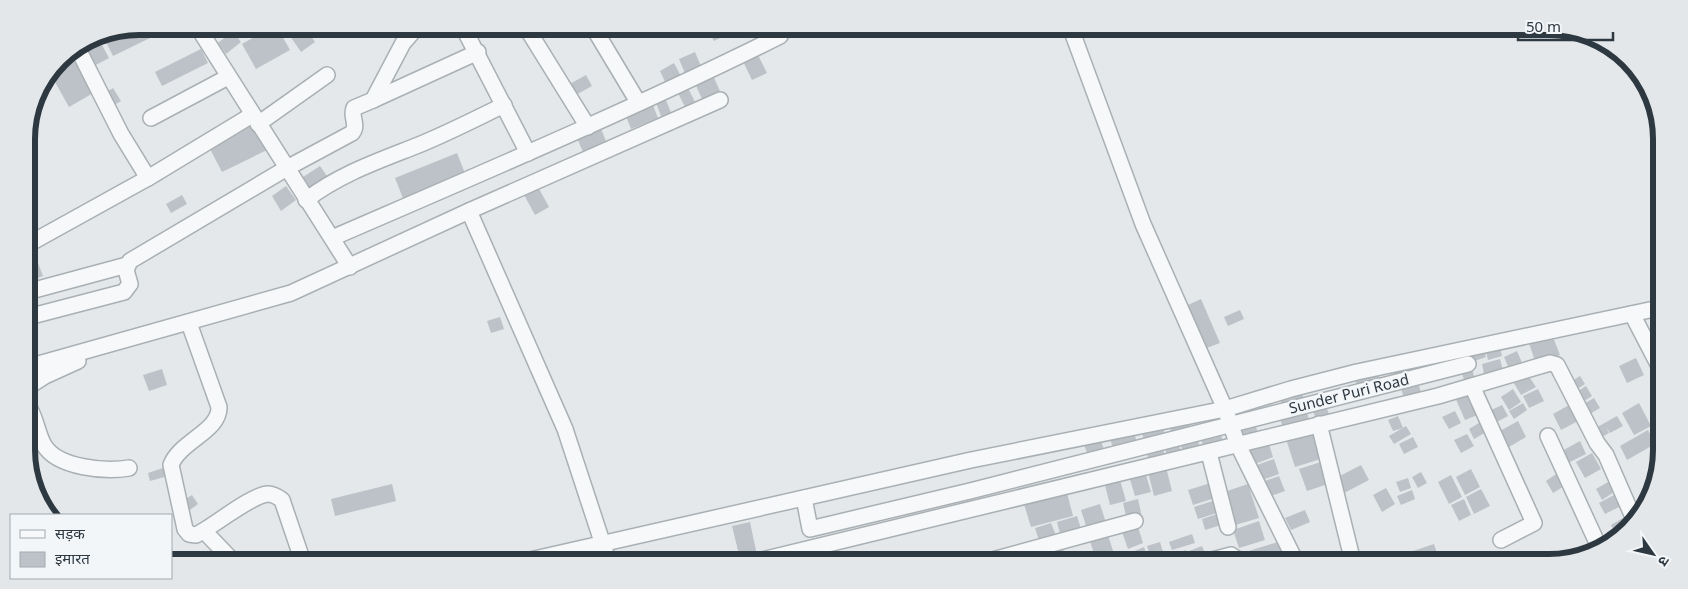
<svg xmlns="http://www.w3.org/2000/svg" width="1688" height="589" viewBox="0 0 1688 589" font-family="'Noto Sans','Noto Sans Devanagari',sans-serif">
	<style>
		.building { fill: #bcc2c7 }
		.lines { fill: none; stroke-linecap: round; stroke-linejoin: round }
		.minor-casing { stroke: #a9b0b4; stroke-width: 18 }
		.minor { stroke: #f6f8f9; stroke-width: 15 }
		.labels { text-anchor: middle; stroke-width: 4.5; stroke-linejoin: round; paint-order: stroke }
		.street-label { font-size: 15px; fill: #2d3841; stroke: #f3f6f8 }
		.rim { fill: none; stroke: #2d3841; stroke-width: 6 }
	</style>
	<rect width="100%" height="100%" fill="#e4e8ea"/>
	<g class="building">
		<polygon points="139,26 147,26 152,37 113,56 102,34"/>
		<polygon points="150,26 176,26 155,36"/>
		<polygon points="272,27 277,27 290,50 256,69 242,44"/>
		<polygon points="296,27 305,27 315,42 301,52 288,33"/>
		<polygon points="706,28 728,28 730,33 714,41"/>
		<polygon points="233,31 241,42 226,54 218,43"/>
		<polygon points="101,43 109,58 92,67 84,53"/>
		<polygon points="201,49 208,63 162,86 155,72"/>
		<polygon points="755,49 767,73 752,80 741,57"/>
		<polygon points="695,52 703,71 687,78 679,59"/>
		<polygon points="75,56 95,92 69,107 50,73"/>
		<polygon points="674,63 683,80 668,88 660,71"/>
		<polygon points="711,71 720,91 702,99 693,79"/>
		<polygon points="586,75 592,86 574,96 568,85"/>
		<polygon points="686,84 695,102 685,107 676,89"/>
		<polygon points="113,88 121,101 111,107 103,94"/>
		<polygon points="663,93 672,115 662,119 654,97"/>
		<polygon points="651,100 658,118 631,129 624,111"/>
		<polygon points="253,123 267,150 222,172 208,145"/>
		<polygon points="600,126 607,144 584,154 576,136"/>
		<polygon points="457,153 466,176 404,201 395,178"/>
		<polygon points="320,166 327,176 310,188 303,177"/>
		<polygon points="537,185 549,207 535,215 523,193"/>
		<polygon points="286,186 296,200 281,211 272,196"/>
		<polygon points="182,195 187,204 171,213 166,204"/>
		<polygon points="35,255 43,276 27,282 27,258"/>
		<polygon points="1201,299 1220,343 1204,349 1186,306"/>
		<polygon points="1240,310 1244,319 1228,326 1224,317"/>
		<polygon points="500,317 504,329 491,333 487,321"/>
		<polygon points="1551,332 1560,355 1536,364 1528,340"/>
		<polygon points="1500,347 1502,356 1488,360 1486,351"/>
		<polygon points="1484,350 1486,357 1469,363 1466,356"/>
		<polygon points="1517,351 1523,365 1510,371 1504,357"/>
		<polygon points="1636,358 1644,375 1627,383 1619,366"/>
		<polygon points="1500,359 1504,374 1485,379 1482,364"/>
		<polygon points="1419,363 1421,371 1395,379 1393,371"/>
		<polygon points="1471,365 1476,383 1466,386 1460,368"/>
		<polygon points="162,369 167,385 149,391 143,375"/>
		<polygon points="1378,371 1381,383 1357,389 1355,378"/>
		<polygon points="1526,372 1536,387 1521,395 1512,380"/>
		<polygon points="1580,376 1585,384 1574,391 1569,383"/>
		<polygon points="1417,380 1421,392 1404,398 1400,385"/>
		<polygon points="1586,386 1592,396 1581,403 1575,393"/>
		<polygon points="1300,387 1305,403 1283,410 1279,394"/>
		<polygon points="1469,389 1480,414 1465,420 1454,395"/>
		<polygon points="1513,389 1521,402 1509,410 1501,397"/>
		<polygon points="1538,389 1544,401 1529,408 1523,396"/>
		<polygon points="1594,398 1600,408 1588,415 1582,405"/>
		<polygon points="1324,401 1331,419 1318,424 1311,406"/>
		<polygon points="1523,403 1527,410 1514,419 1509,411"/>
		<polygon points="1639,403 1651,426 1634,435 1622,413"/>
		<polygon points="1502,405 1508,416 1493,424 1487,412"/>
		<polygon points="1569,405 1578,421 1561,430 1553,414"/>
		<polygon points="1305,406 1310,423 1284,431 1279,415"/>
		<polygon points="1455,411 1461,423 1449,429 1442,417"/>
		<polygon points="1398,416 1403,428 1393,431 1388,420"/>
		<polygon points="1617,416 1623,426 1610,433 1606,427 1609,433 1597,440 1592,430"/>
		<polygon points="1188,418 1191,432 1172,437 1169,422"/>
		<polygon points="1254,421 1259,436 1240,442 1236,427"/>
		<polygon points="1482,421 1488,431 1474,439 1469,429"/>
		<polygon points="1518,421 1526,437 1509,447 1500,431"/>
		<polygon points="1162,424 1166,438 1145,443 1141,430"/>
		<polygon points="1406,426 1411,434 1394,444 1389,436"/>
		<polygon points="1133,429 1138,446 1114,452 1109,435"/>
		<polygon points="1219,429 1225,447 1205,453 1200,435"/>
		<polygon points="1315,430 1324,458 1295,467 1286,439"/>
		<polygon points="1648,430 1655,444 1627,460 1620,446"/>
		<polygon points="1467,434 1474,446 1461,453 1454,440"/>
		<polygon points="1196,435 1201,450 1184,455 1179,440"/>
		<polygon points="1099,436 1105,452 1089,458 1083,442"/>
		<polygon points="1413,437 1418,447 1404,454 1399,444"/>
		<polygon points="1178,441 1182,455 1168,459 1164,445"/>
		<polygon points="1268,441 1273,457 1252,465 1247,449"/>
		<polygon points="1580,441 1586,454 1566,464 1560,452"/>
		<polygon points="1162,446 1166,459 1150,464 1146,451"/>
		<polygon points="1592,453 1601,469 1585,478 1576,462"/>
		<polygon points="1274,459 1279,474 1256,482 1251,467"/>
		<polygon points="1324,461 1331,483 1307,491 1299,469"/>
		<polygon points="1165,463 1172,491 1154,496 1147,468"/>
		<polygon points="1361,465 1369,480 1344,493 1336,478"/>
		<polygon points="166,467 168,476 150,481 148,473"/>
		<polygon points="1144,468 1151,492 1135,496 1128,473"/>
		<polygon points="1471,469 1480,487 1465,495 1456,477"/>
		<polygon points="1421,472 1427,483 1418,488 1412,477"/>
		<polygon points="1559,472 1566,485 1553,493 1546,481"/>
		<polygon points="1451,475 1462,497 1449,504 1438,482"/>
		<polygon points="1279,476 1285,491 1265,498 1259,483"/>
		<polygon points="1408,478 1411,488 1400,492 1396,482"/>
		<polygon points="1120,480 1126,501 1110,505 1105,485"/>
		<polygon points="1214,482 1218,497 1193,505 1188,490"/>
		<polygon points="1608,482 1614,492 1602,500 1596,489"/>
		<polygon points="392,484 396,501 335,516 331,499"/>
		<polygon points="1248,484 1259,518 1232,526 1221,493"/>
		<polygon points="1386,488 1395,504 1382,512 1373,495"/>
		<polygon points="1066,489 1073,516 1031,527 1023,501"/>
		<polygon points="1481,489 1490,506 1474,514 1466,497"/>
		<polygon points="1412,490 1415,499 1401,505 1397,496"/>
		<polygon points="192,495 198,504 190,510 184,500"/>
		<polygon points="1614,495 1621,506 1605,514 1599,503"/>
		<polygon points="1138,499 1142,517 1127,520 1123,503"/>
		<polygon points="1219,499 1223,511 1198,519 1194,507"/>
		<polygon points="1464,499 1471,515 1459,521 1451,505"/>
		<polygon points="1100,504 1107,526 1088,532 1081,510"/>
		<polygon points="1305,510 1310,522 1291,530 1285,518"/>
		<polygon points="1220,513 1224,524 1205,530 1202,519"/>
		<polygon points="1077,516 1082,532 1061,538 1057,522"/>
		<polygon points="1623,518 1627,524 1614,531 1611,525"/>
		<polygon points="1259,521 1265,540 1239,548 1233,530"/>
		<polygon points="750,522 757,555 740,559 732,526"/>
		<polygon points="1051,523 1057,538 1040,544 1035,528"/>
		<polygon points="1137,524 1143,543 1128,549 1121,529"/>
		<polygon points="1106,529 1114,554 1096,560 1088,535"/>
		<polygon points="1192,534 1195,543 1172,550 1169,542"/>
		<polygon points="1281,541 1288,562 1241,562 1239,554"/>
		<polygon points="1160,542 1163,552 1150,556 1147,546"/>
		<polygon points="1061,543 1067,561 1045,561 1041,549"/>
		<polygon points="1434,544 1440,562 1403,562 1401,555"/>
		<polygon points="1202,546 1207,558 1193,562 1189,551"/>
		<polygon points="1144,547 1148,558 1133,561 1130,553"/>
		<polygon points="1186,550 1189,562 1177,562 1174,554"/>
		<polygon points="1036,551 1040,561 1017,561 1016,558"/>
		<polygon points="1510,552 1515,562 1495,562 1494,560"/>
	</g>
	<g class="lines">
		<g class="minor-casing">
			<g id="minor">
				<polyline points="197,26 350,267"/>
				<polyline points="463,27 528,153"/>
				<polyline points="526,27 588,127"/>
				<polyline points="593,27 638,102"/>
				<polyline points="1071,29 1143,224 1225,409 1238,445 1296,562"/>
				<polyline points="77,47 121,134 148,178"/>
				<polyline points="373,100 478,52"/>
				<polyline points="151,118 228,77"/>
				<polyline points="258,124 327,75"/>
				<path d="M306 200C340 174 378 161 416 146 446 134 475 119 504 105"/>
				<polyline points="469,211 565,429 608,560"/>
				<path d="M332 238C482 173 633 109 780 36L784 28"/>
				<polyline points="27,245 148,178 252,115"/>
				<polyline points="27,292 127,265"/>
				<polyline points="1632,314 1658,364"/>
				<path d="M28 317 124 292 130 284 126 270 130 261 287 168 352 133C359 125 350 117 354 108L373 100 403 43 417 27"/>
				<path d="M189 323 219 407C220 431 180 441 171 465L185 529 189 534 196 535C214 526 251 495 268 494 274 494 278 497 282 500L302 559"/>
				<polyline points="28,367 291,293 469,211 720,100"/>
				<polyline points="1472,386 1534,523 1501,540"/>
				<polyline points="28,387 45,376 78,361"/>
				<path d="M28 406C36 417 37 433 44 445 57 468 106 472 129 468"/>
				<polyline points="1319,424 1353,562"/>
				<polyline points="1548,436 1599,547"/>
				<polyline points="1209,453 1228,527"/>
				<polyline points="804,498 810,529 970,491 1468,364"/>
				<polyline points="204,531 231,559"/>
				<polyline points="530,560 971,460 1225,409 1291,389 1357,372 1659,308"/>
				<polyline points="762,560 1438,396 1550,363 1557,365 1597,443 1606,455 1633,517"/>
				<polyline points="989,561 1135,521"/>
				<polyline points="1205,562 1231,555 1242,562"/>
			</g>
		</g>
		<use href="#minor" class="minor"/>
	</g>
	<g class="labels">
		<g class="street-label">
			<text transform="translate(1349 394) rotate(-14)" y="5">Sunder Puri Road</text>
		</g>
	</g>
	<path d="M0 0H1688V589H0ZM139 35H1549A104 104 0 0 1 1653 139V450A104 104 0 0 1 1549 554H139A104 104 0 0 1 35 450V139A104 104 0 0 1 139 35Z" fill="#e3e7e9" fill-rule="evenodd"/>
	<path class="rim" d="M139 35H1549A104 104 0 0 1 1653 139V450A104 104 0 0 1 1549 554H139A104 104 0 0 1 35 450V139A104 104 0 0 1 139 35Z"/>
	<rect x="10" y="514" width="162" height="65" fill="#f3f6f8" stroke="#a4aaaf"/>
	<rect x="20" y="530" width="25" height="8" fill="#f6f8f9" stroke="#a4aaaf"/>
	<text x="55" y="539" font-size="15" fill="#2d3841">सड़क</text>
	<rect x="20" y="552" width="25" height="15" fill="#bcc2c7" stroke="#a4aaaf"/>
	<text x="55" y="564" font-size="15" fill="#2d3841">इमारत</text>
	<g transform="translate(1653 554) rotate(124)" stroke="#f3f6f8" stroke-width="4" paint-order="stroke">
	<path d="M0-4L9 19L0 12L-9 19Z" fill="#2d3841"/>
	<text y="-8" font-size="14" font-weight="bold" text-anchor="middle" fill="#2d3841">उ</text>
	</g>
	<path d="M1518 32v8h95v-8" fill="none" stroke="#2d3841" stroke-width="2.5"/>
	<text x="1526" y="32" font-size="15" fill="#2d3841" stroke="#f3f6f8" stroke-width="4" paint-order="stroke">50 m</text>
</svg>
